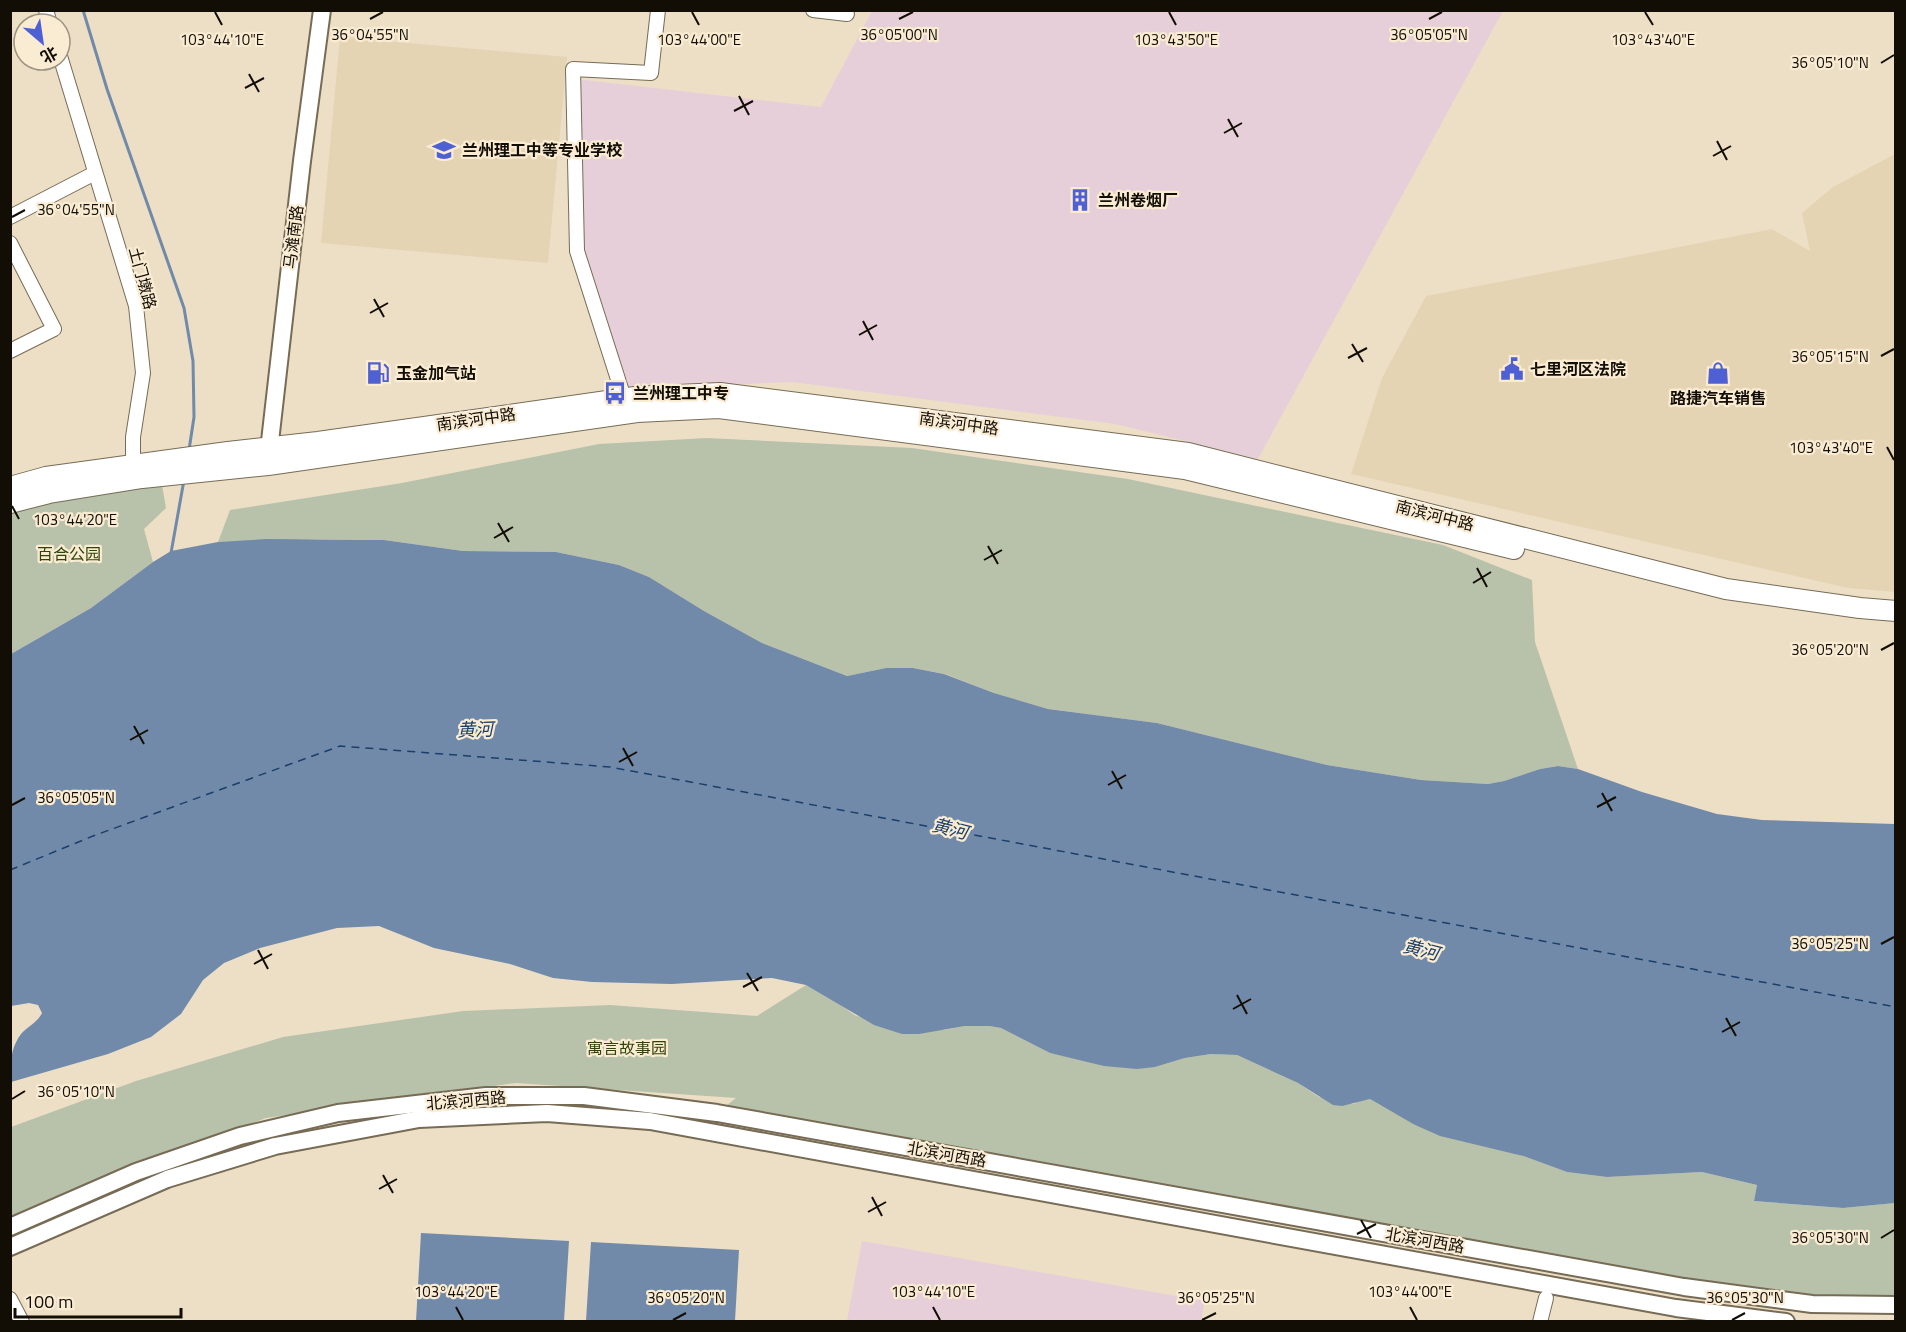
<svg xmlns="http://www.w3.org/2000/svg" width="1906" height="1332" viewBox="0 0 1906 1332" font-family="'Titillium Web','Noto Sans SC',sans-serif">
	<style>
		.built { fill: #e5d4b4 }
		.industrial { fill: #e7cfd9 }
		.green { fill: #b8c2aa }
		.water { fill: #718aa9 }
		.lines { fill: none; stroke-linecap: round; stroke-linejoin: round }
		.stream { stroke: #718aa9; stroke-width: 3 }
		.ferry { stroke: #1b3f6a; stroke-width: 1.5; stroke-dasharray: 8 6; stroke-linecap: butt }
		.minor-casing { stroke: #776b55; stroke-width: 16 }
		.major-casing { stroke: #776b55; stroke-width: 20 }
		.highway-casing { stroke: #776b55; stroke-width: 22 }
		.minor { stroke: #fff; stroke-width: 14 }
		.major { stroke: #fff; stroke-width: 16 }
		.highway { stroke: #fff; stroke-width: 20 }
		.ticks { fill: none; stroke: #120d05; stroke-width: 2 }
		.labels { text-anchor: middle; stroke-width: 4.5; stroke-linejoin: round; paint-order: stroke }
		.poi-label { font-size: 16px; font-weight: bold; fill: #120d05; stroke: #faecd3; text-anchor: start }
		.street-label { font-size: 16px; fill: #120d05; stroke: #faecd3 }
		.park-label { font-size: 16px; fill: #304407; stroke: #faecd3 }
		.water-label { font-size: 18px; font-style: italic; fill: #1b3f6a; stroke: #faecd3 }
		.ticks-label { font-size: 15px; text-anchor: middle; fill: #120d05; stroke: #faecd3; stroke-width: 4.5; stroke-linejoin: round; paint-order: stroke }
	</style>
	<rect width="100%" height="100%" fill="#eddfc6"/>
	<g class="built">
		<polygon points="340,37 567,57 548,263 321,243"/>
		<polygon points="1895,154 1895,592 1848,588 1351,474 1382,378 1426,296 1772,229 1810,251 1802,213 1833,187"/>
	</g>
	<g class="industrial">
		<polygon points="872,11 1503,11 1258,459 1115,424 792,382 623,389 580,255 576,79 821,107"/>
		<polygon points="862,1241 1205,1301 1201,1321 847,1321"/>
	</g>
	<g class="green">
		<polygon points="707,438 912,448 1128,479 1443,545 1532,580 1535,642 1578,769 1558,766 1540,769 1504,781 1488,784 1421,780 1327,765 1157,723 1048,709 994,693 945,674 913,668 886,668 847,676 762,643 704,611 649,577 619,565 556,552 463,551 384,540 319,539 218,542 230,510 402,483 599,444"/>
		<polygon points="162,485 166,508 144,529 153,562 91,608 11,654 11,513 63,498"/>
		<polygon points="806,985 828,996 856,1016 944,1030 965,1026 989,1026 1001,1028 1050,1053 1074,1058 1155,1067 1185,1058 1211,1054 1237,1055 1298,1083 1319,1097 1353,1104 1362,1100 1370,1099 1413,1124 1523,1156 1567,1172 1607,1177 1702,1172 1757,1185 1754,1201 1843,1208 1895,1203 1896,1305 1812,1304 717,1113 736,1098 516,1083 266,1118 105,1177 11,1217 11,1127 136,1081 283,1037 463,1011 610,1005 757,1016"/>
	</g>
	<g class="water">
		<path d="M267 539 384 540 463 551 556 552 619 565 649 577 704 611 762 643 847 676 886 668H913L944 674 994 693 1048 709 1157 723 1327 765 1421 780 1488 784 1504 781 1540 769 1558 766 1578 769 1642 792 1717 814 1762 820 1895 824V1203L1843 1208 1754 1201 1757 1185 1702 1172 1607 1177 1567 1172 1523 1156 1440 1136 1413 1124 1370 1099 1342 1106 1333 1105 1298 1083 1237 1055 1211 1054 1185 1058 1155 1067 1137 1069 1104 1066 1050 1053 1001 1028 989 1026H965L919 1034H902L874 1025 806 985 772 978 672 984 592 982 553 978 510 964 434 948 379 926 337 928 260 948 224 963 203 980 181 1014 151 1037 108 1054 11 1082C10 1064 10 1049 21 1034 28 1026 37 1023 42 1013L38 1005 29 1003 11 1006V654L91 608 153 562 171 551 218 542Z"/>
		<polygon points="421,1233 569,1241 564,1321 416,1321"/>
		<polygon points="591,1242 739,1250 735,1321 586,1321"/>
	</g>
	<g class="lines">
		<g class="stream">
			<polyline points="83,10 107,89 184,308 193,361 194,417 189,450"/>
			<polyline points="171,553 184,480"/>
		</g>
		<polyline class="ferry" points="10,870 93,836 340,746 610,767 1896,1007"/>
		<g class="minor-casing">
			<g id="minor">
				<polyline points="46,10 50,24"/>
				<polyline points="813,10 847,14"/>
				<polyline points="60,56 136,306 143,373 133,437 133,474"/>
				<polyline points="10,217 95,173"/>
				<polyline points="10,243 54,329 10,351"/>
				<polyline points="624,398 577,251 573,69 651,73 658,10"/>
				<polyline points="10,1299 22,1322"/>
				<polyline points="1540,1322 1546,1298"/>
			</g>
		</g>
		<g class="major-casing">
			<g id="major">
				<polyline points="268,459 302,161 322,10"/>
				<polyline points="10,1227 136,1172 240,1136 338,1113 486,1096 584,1096 717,1113 1684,1287 1812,1304 1896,1305"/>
				<polyline points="10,1247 167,1179 275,1146 419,1119 547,1113 650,1121 1676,1308 1786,1322"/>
			</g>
		</g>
		<g class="highway-casing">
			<g id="highway">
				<polyline points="10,487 46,477 228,452 318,442 635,397 720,393 1188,453 1726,589 1860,608 1896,611"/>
				<polyline points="10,503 49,493 142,478 268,465 637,412 719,408 1185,469 1514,549"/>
			</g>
		</g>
		<use href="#minor" class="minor"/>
		<use href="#major" class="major"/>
		<use href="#highway" class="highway"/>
	</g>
	<path class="ticks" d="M215 12 222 25M692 12 699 25M1169 12 1176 25M1645 12 1653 25M370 19 383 12M899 19 913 12M1429 19 1442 12M1881 63 1894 55M249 74 259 92M245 88 264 78M739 96 749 115M734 111 753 101M1228 119 1238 137M1224 133 1242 123M1717 141 1727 160M1713 156 1731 146M12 217 25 210M374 299 384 317M370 313 388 303M863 321 873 340M859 335 877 325M1352 344 1363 362M1881 356 1894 349M1348 358 1367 348M1887 447 1894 460M12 506 19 519M498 523 509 542M494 538 513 527M988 546 998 564M984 560 1002 550M1477 568 1487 587M1473 583 1491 572M1881 650 1894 643M134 726 144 744M130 740 148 730M623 748 633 766M619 762 637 752M1112 771 1122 789M1108 785 1126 775M1602 793 1612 811M12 805 25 798M1597 807 1616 797M1881 944 1894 937M258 950 268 969M254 964 272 954M747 973 758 991M743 987 762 977M1237 995 1247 1014M1233 1009 1251 999M1726 1018 1736 1036M1722 1032 1740 1022M12 1099 25 1091M383 1175 393 1193M379 1189 397 1179M872 1197 882 1216M868 1212 886 1202M1361 1220 1371 1238M1357 1234 1376 1224M1881 1238 1894 1230M456 1307 463 1320M933 1307 940 1320M1410 1307 1417 1320M673 1320 686 1313M1202 1320 1216 1313M1732 1320 1745 1313"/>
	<defs>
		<g id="university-bare" transform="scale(1.8)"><path d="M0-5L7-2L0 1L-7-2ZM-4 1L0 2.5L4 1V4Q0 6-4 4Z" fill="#4f60d5" stroke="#faecd3" stroke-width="2.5" paint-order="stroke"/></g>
		<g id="building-bare" transform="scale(1.8)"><path d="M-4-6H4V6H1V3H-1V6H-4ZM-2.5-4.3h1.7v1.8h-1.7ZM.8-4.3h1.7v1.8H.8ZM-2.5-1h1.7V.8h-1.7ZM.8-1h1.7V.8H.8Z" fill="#4f60d5" stroke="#faecd3" stroke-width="2.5" paint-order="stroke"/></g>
		<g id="civic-bare" transform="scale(1.8)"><path d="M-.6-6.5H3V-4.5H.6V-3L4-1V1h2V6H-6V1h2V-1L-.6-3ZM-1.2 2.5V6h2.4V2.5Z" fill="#4f60d5" stroke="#faecd3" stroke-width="2.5" paint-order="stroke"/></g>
		<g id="fuel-bare" transform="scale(1.8)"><path d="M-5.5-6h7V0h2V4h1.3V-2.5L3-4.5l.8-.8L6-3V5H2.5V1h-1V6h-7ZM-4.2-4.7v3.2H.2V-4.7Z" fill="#4f60d5" stroke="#faecd3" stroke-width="2.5" paint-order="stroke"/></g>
		<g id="shop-bare" transform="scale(1.8)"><path d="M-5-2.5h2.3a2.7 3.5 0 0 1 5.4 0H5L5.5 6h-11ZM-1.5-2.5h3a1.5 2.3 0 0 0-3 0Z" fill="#4f60d5" stroke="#faecd3" stroke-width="2.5" paint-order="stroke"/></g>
		<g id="bus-bare" transform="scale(1.8)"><path d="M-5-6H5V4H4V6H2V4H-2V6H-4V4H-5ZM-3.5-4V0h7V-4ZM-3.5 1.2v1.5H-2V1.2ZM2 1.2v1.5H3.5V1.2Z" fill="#4f60d5" stroke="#faecd3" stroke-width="2.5" paint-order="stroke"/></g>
	</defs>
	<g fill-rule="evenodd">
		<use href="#university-bare" x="444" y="150"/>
		<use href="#building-bare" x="1080" y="200"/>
		<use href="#civic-bare" x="1512" y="369"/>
		<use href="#fuel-bare" x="378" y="373"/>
		<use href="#shop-bare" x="1718" y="373"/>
		<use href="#bus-bare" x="615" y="393"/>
	</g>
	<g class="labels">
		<g class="poi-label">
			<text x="462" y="156">兰州理工中等专业学校</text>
			<text x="1098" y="206">兰州卷烟厂</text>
			<text x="1530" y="375">七里河区法院</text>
			<text x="396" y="379">玉金加气站</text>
			<text x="633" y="399">兰州理工中专</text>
			<text x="1718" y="404" text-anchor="middle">路捷汽车销售</text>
		</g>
		<g class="street-label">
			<text transform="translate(293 237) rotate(-83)" y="6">马滩南路</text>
			<text transform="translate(143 278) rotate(75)" y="6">土门墩路</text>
			<text transform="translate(476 419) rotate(-8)" y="6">南滨河中路</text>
			<text transform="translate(959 423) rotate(8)" y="6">南滨河中路</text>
			<text transform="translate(1435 515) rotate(14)" y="6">南滨河中路</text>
			<text transform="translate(466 1100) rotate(-5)" y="6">北滨河西路</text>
			<text transform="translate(947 1154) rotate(10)" y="6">北滨河西路</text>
			<text transform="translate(1425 1240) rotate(10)" y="6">北滨河西路</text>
		</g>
		<g class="park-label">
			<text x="69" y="560">百合公园</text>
			<text x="627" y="1054">寓言故事园</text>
		</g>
		<g class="water-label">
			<text transform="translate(475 730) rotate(-2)" y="6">黄河</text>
			<text transform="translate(950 829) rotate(14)" y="6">黄河</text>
			<text transform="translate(1421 950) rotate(14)" y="6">黄河</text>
		</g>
	</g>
	<g class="ticks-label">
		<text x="899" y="40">36°05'00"N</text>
		<text x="1429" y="40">36°05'05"N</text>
		<text x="370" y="40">36°04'55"N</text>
		<text x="222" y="45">103°44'10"E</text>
		<text x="699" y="45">103°44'00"E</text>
		<text x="1176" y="45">103°43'50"E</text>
		<text x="1653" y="45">103°43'40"E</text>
		<text x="1830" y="68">36°05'10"N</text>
		<text x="76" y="215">36°04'55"N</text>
		<text x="1830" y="362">36°05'15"N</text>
		<text x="1831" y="453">103°43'40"E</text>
		<text x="75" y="525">103°44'20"E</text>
		<text x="1830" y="655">36°05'20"N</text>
		<text x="76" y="803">36°05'05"N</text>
		<text x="1830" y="949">36°05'25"N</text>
		<text x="76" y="1097">36°05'10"N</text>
		<text x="1830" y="1243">36°05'30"N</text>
		<text x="456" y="1297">103°44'20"E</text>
		<text x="933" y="1297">103°44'10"E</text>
		<text x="1410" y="1297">103°44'00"E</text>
		<text x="686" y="1303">36°05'20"N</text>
		<text x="1216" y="1303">36°05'25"N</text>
		<text x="1745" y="1303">36°05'30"N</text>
	</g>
	<rect width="1906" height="1332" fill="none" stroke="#120d05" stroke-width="24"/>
	<g transform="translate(42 42) rotate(151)"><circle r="28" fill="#faecd3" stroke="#9d9381" stroke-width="1.5"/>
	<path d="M0-4.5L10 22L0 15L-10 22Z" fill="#4f60d5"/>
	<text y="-9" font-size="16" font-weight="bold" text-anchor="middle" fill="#120d05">北</text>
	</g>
	<path d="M15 1308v9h166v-9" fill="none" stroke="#120d05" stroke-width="3"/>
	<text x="24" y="1308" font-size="18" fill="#120d05" stroke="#faecd3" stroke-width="4.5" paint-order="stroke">100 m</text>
</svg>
